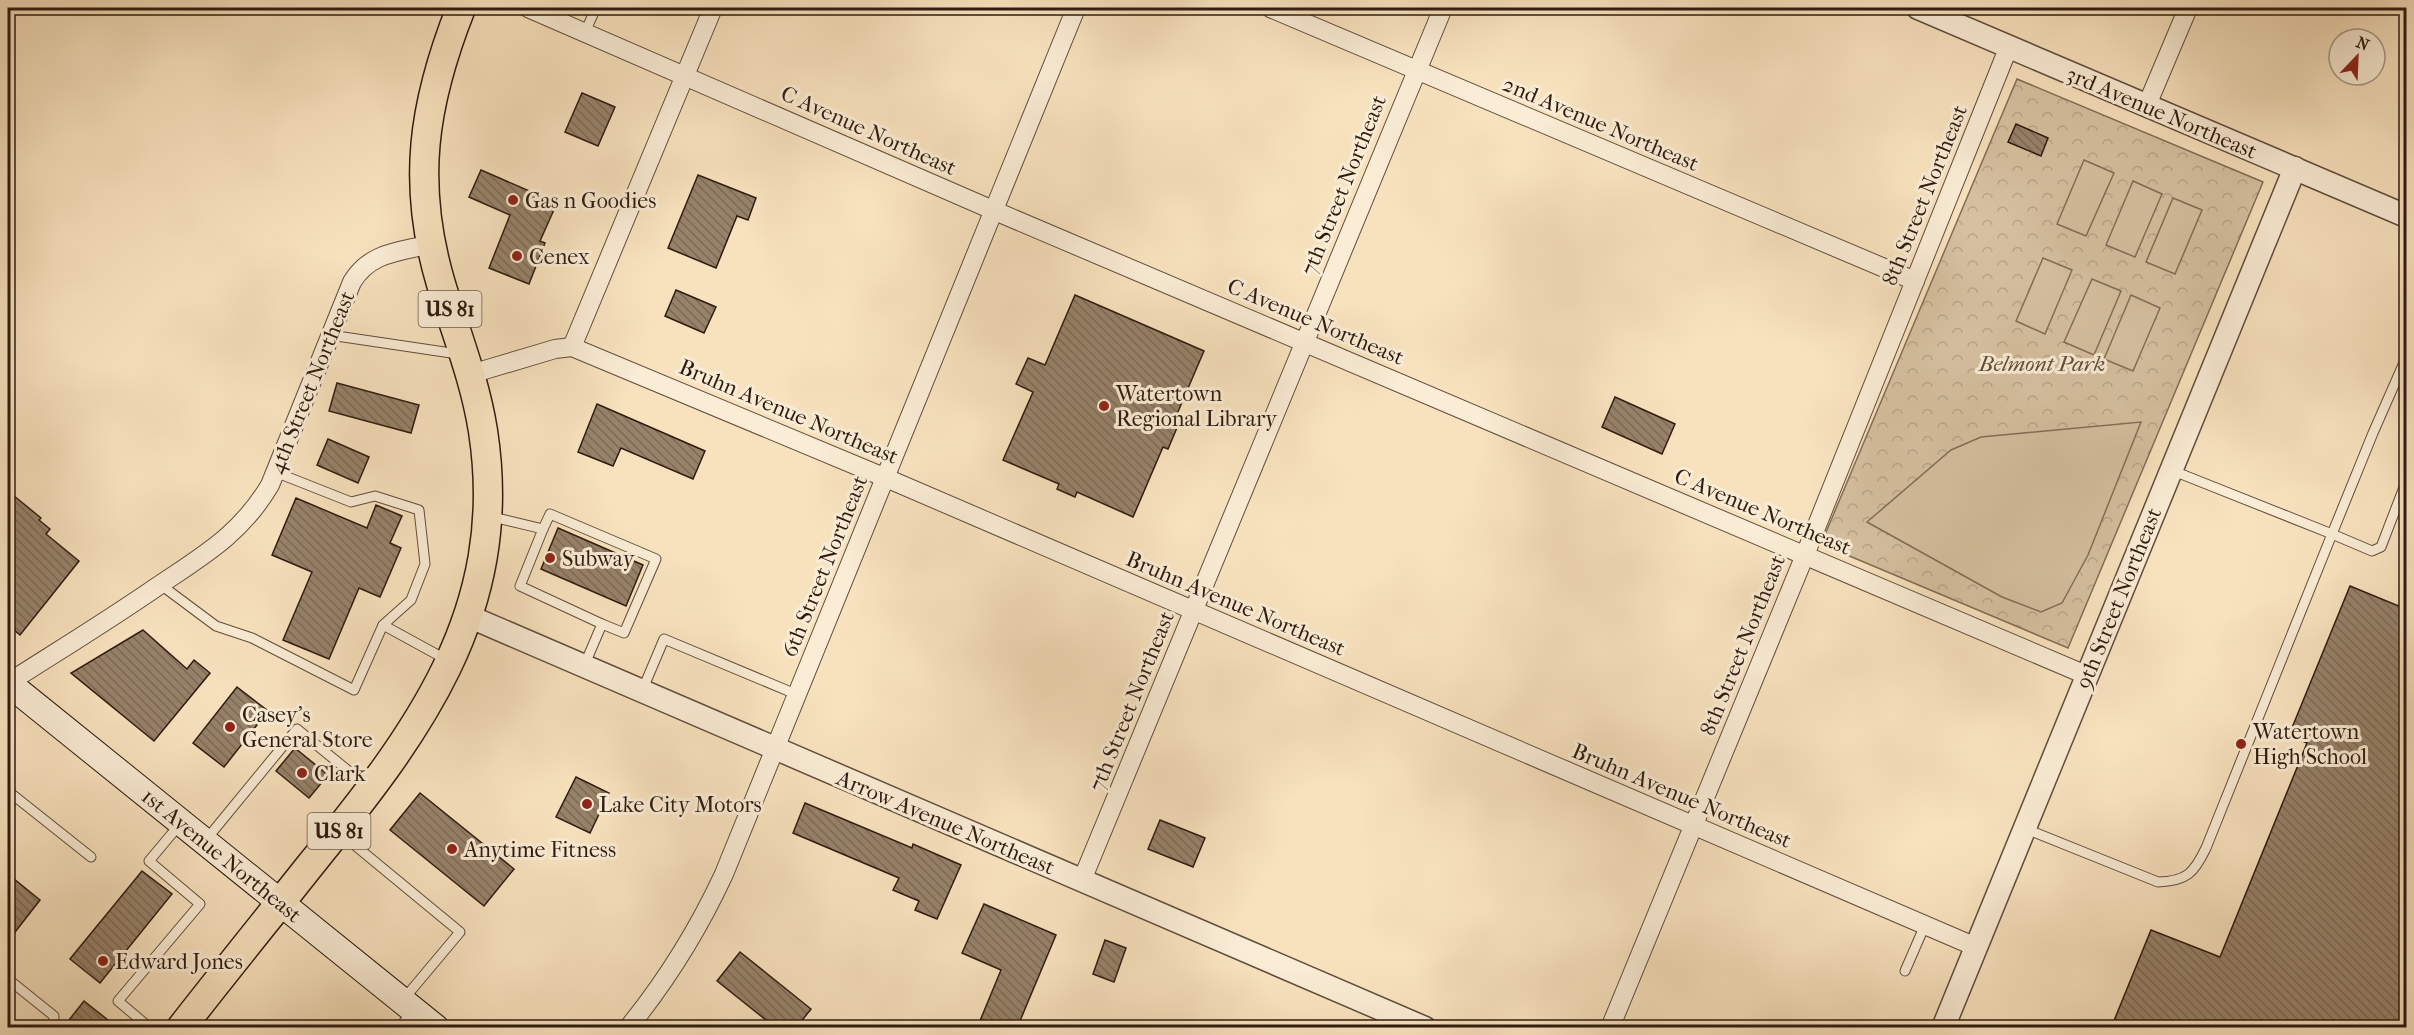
<svg xmlns="http://www.w3.org/2000/svg" width="2414" height="1035" viewBox="0 0 2414 1035" font-family="'IM FELL French Canon',serif">
	<style>
		.park { fill: url(#park-crowns); stroke: #826e58; stroke-width: 1.5 }
		.garden { fill: #d6c0a0; stroke: #826e58; stroke-width: 1.5 }
		.lines { fill: none; stroke-linecap: round; stroke-linejoin: round }
		.stream { stroke: #7e6a55; stroke-width: 6 }
		.building { fill: url(#building-back-hatch); stroke: #2e1b10; stroke-width: 1.5 }
		.service-casing { stroke: #604d3c; stroke-width: 11 }
		.minor-casing { stroke: #604d3c; stroke-width: 20 }
		.tertiary-casing { stroke: #604d3c; stroke-width: 25 }
		.secondary-casing { stroke: #2e1b10; stroke-width: 28 }
		.primary-casing { stroke: #2e1b10; stroke-width: 31 }
		.service { stroke: #faecd5; stroke-width: 9 }
		.minor { stroke: #faecd5; stroke-width: 18 }
		.tertiary { stroke: #faecd5; stroke-width: 22 }
		.secondary { stroke: #faecd5; stroke-width: 26 }
		.primary { stroke: #f8e2be; stroke-width: 28 }
		.poi-dot { fill: #8f2418; stroke: #faecd5; stroke-width: 2 }
		.labels { text-anchor: middle; stroke-width: 6; stroke-linejoin: round; paint-order: stroke }
		.shield { fill: #faecd5; stroke: #6b5a4b; stroke-width: 1.5 }
		.shield-label { font-size: 21px; font-weight: bold; fill: #2e1b10 }
		.street-label { font-size: 22px; fill: #2e1b10; stroke: #faecd5 }
		.poi-label { font-size: 22px; fill: #2e1b10; stroke: #faecd5; text-anchor: start }
		.park-label { font-size: 22px; font-style: italic; fill: #604d3b; stroke: #faecd5 }
	</style>
	<defs>
		<pattern id="park-crowns" width="20" height="18" patternUnits="userSpaceOnUse" patternTransform="scale(1.5)"><rect width="20" height="18" fill="#d6c0a0"/><path d="M2 6a3 3 0 1 1 6 0M12 15a3 3 0 1 1 6 0" fill="none" stroke="#b8a489"/></pattern>
		<pattern id="building-back-hatch" width="6" height="6" patternUnits="userSpaceOnUse" patternTransform="scale(1.5)"><rect width="6" height="6" fill="#97826a"/><path d="M-1 5l2 2M0 0l6 6M5-1l2 2" fill="none" stroke="#7c6a56"/></pattern>
	</defs>
	<rect width="100%" height="100%" fill="#f8e2be"/>
	<filter id="stains"><feTurbulence type="fractalNoise" baseFrequency=".00333" numOctaves="4"/><feColorMatrix values="0 0 0 0 .2 0 0 0 0 .09 0 0 0 0 .02 0 0 0 .5 -.17"/></filter>
	<radialGradient id="worn" r=".72"><stop offset=".6" stop-color="#630" stop-opacity="0"/><stop offset="1" stop-color="#630" stop-opacity=".3"/></radialGradient>
	<polygon class="park" points="2017,79 2263,182 2068,648 1821,544"/>
	<g class="garden">
		<polygon points="2084,160 2114,173 2086,236 2057,224"/>
		<polygon points="2133,181 2162,194 2135,257 2106,245"/>
		<polygon points="2173,198 2202,210 2175,274 2146,262"/>
		<polygon points="2043,258 2072,270 2045,334 2016,321"/>
		<polygon points="2092,279 2121,291 2094,355 2064,342"/>
		<polygon points="2131,295 2160,308 2133,371 2104,359"/>
		<polygon points="2141,422 2088,555 2062,603 2041,612 2002,597 1867,522 1951,450 1981,437"/>
	</g>
	<g class="lines">
		<polyline class="stream" points="2026,9 2027,8"/>
	</g>
	<g class="building">
		<polygon points="582,93 615,107 598,146 565,132"/>
		<polygon points="2016,124 2048,138 2041,156 2008,142"/>
		<polygon points="481,170 557,203 540,241 545,243 529,284 489,268 510,215 469,197"/>
		<polygon points="698,175 756,198 748,220 737,216 716,268 668,248"/>
		<polygon points="676,290 716,307 704,333 665,316"/>
		<polygon points="1075,295 1204,351 1174,421 1179,423 1168,449 1163,447 1133,517 1077,492 1075,497 1057,489 1059,484 1003,460 1033,392 1016,384 1028,358 1045,365"/>
		<polygon points="337,383 419,405 411,433 329,411"/>
		<polygon points="1615,397 1675,424 1662,454 1602,427"/>
		<polygon points="597,404 705,451 693,479 621,448 613,466 578,452"/>
		<polygon points="328,439 369,457 358,483 317,465"/>
		<polygon points="8,491 41,518 39,520 50,529 46,534 79,561 20,635 8,625"/>
		<polygon points="296,498 367,528 376,505 402,516 390,543 401,548 380,597 359,588 329,659 283,640 312,572 272,555"/>
		<polygon points="558,528 643,565 626,606 541,569"/>
		<polygon points="2350,586 2406,609 2406,1028 2111,1028 2151,930 2220,957 2307,743 2289,735"/>
		<polygon points="143,630 187,669 194,660 210,673 154,741 71,673"/>
		<polygon points="237,687 268,711 224,767 193,743"/>
		<polygon points="295,748 328,775 309,798 276,771"/>
		<polygon points="576,777 609,793 590,833 556,817"/>
		<polygon points="420,793 514,869 484,906 390,830"/>
		<polygon points="805,803 912,848 913,844 961,865 937,919 915,910 919,901 893,890 899,878 793,833"/>
		<polygon points="1160,820 1205,838 1193,867 1148,849"/>
		<polygon points="142,871 172,894 100,983 70,959"/>
		<polygon points="8,874 40,900 8,941"/>
		<polygon points="984,904 1056,935 1017,1028 977,1028 1001,970 962,953"/>
		<polygon points="1105,940 1126,948 1114,982 1093,974"/>
		<polygon points="740,952 811,1009 796,1028 776,1028 717,981"/>
		<polygon points="84,1001 118,1028 77,1028 69,1020"/>
	</g>
	<g class="lines">
		<g class="service-casing">
			<g id="service">
				<polyline points="585,32 596,8"/>
				<polyline points="330,335 458,354"/>
				<polyline points="2171,470 2332,534 2373,433 2406,358"/>
				<polyline points="489,516 543,529 520,586 602,624 584,666"/>
				<polyline points="543,529 550,514 656,559 624,633 602,624"/>
				<polyline points="161,585 216,626 252,638 354,690 383,625 411,600 425,564 419,510 375,496 351,502 275,472"/>
				<polyline points="383,625 447,660"/>
				<polyline points="642,691 664,639 798,695"/>
				<polyline points="8,791 91,857"/>
				<path d="M2026 829 2158 882C2187 881 2194 873 2206 848L2332 534 2372 551 2381 547 2406 482"/>
				<polyline points="340,833 460,932 403,1000"/>
				<polyline points="205,841 297,729 367,786"/>
				<polyline points="1905,971 1925,925"/>
				<polyline points="8,979 54,1016 53,1028"/>
				<polyline points="150,1028 118,1001 200,904 149,861 180,824"/>
				<polyline points="399,1028 412,1012"/>
			</g>
		</g>
		<g class="minor-casing">
			<g id="minor">
				<polyline points="528,8 995,211 2086,675"/>
				<polyline points="1270,8 1915,281"/>
				<polyline points="2147,105 2188,8"/>
				<polyline points="572,347 713,8"/>
				<polyline points="471,374 555,349 572,347 886,478 1976,947"/>
				<path d="M8 683C58 651 109 620 158 586 204 555 241 534 270 485L352 282C370 252 399 252 431 244"/>
				<polyline points="1082,880 1443,8"/>
				<path d="M628 1028C667 980 698 930 724 874L1076 8"/>
				<polyline points="1610,1028 1805,555 2009,46"/>
			</g>
		</g>
		<g class="tertiary-casing">
			<g id="tertiary">
				<polyline points="1918,8 2406,216"/>
				<polyline points="468,616 1425,1028"/>
				<polyline points="1943,1028 2295,168"/>
			</g>
		</g>
		<g class="secondary-casing">
			<polyline id="secondary" points="8,683 436,1028"/>
		</g>
		<g class="primary-casing">
			<path id="primary" d="M181 1028C223 974 266 921 308 868 416 735 511 613 483 431 475 380 456 333 441 284 411 183 423 104 461 8"/>
		</g>
		<use href="#service" class="service"/>
		<use href="#minor" class="minor"/>
		<use href="#tertiary" class="tertiary"/>
		<use href="#secondary" class="secondary"/>
		<use href="#primary" class="primary"/>
	</g>
	<g class="poi-dot">
		<circle cx="513" cy="200" r="6"/>
		<circle cx="517" cy="256" r="6"/>
		<circle cx="1104" cy="406" r="6"/>
		<circle cx="550" cy="558" r="6"/>
		<circle cx="230" cy="727" r="6"/>
		<circle cx="2241" cy="744" r="6"/>
		<circle cx="302" cy="773" r="6"/>
		<circle cx="587" cy="804" r="6"/>
		<circle cx="452" cy="849" r="6"/>
		<circle cx="103" cy="961" r="6"/>
	</g>
	<g class="labels">
		<g class="shield">
			<rect x="418.5" y="291" width="63" height="36" rx="4.5"/>
			<rect x="307.5" y="813" width="63" height="36" rx="4.5"/>
		</g>
		<g class="shield-label">
			<text x="450" y="316">US 81</text>
			<text x="339" y="838">US 81</text>
		</g>
		<g class="street-label">
			<text transform="translate(2162 112) rotate(23)" y="8">3rd Avenue Northeast</text>
			<text transform="translate(1601 123) rotate(23)" y="8">2nd Avenue Northeast</text>
			<text transform="translate(869 130) rotate(24)" y="8">C Avenue Northeast</text>
			<text transform="translate(1343 185) rotate(-68)" y="8">7th Street Northeast</text>
			<text transform="translate(1924 195) rotate(-68)" y="8">8th Street Northeast</text>
			<text transform="translate(1316 321) rotate(23)" y="8">C Avenue Northeast</text>
			<text transform="translate(311 382) rotate(-68)" y="8">4th Street Northeast</text>
			<text transform="translate(789 411) rotate(23)" y="8">Bruhn Avenue Northeast</text>
			<text transform="translate(1763 511) rotate(23)" y="8">C Avenue Northeast</text>
			<text transform="translate(824 566) rotate(-68)" y="8">6th Street Northeast</text>
			<text transform="translate(2118 598) rotate(-68)" y="8">9th Street Northeast</text>
			<text transform="translate(1236 603) rotate(23)" y="8">Bruhn Avenue Northeast</text>
			<text transform="translate(1742 645) rotate(-68)" y="8">8th Street Northeast</text>
			<text transform="translate(1131 701) rotate(-68)" y="8">7th Street Northeast</text>
			<text transform="translate(1682 795) rotate(23)" y="8">Bruhn Avenue Northeast</text>
			<text transform="translate(946 822) rotate(23)" y="8">Arrow Avenue Northeast</text>
			<text transform="translate(222 855) rotate(39)" y="8">1st Avenue Northeast</text>
		</g>
		<g class="poi-label">
			<text x="525" y="208">Gas n Goodies</text>
			<text x="529" y="264">Cenex</text>
			<text x="1116" y="401">Watertown<tspan x="1116" dy="25">Regional Library</tspan></text>
			<text x="562" y="566">Subway</text>
			<text x="242" y="722">Casey's<tspan x="242" dy="25">General Store</tspan></text>
			<text x="2253" y="739">Watertown<tspan x="2253" dy="25">High School</tspan></text>
			<text x="314" y="781">Clark</text>
			<text x="599" y="812">Lake City Motors</text>
			<text x="464" y="857">Anytime Fitness</text>
			<text x="115" y="969">Edward Jones</text>
		</g>
		<g class="park-label">
			<text x="2042" y="371">Belmont Park</text>
		</g>
	</g>
	<rect width="2414" height="1035" fill="none" stroke="#f8e2be" stroke-width="30"/>
	<rect x="9" y="9" width="2396" height="1017" fill="none" stroke="#2e1b10" stroke-width="3"/>
	<rect x="15" y="15" width="2384" height="1005" fill="none" stroke="#2e1b10" stroke-width="1.5"/>
	<g transform="translate(2357 57) rotate(23)"><circle r="28" fill="#faecd5" stroke="#a89886" stroke-width="1.5"/>
	<path d="M0-4.5L10 22L0 15L-10 22Z" fill="#8f2418"/>
	<text y="-9" font-size="16" font-weight="bold" text-anchor="middle" fill="#2e1b10">N</text>
	</g>
	<rect width="100%" height="100%" filter="url(#stains)"/>
	<rect width="100%" height="100%" fill="url(#worn)"/>
</svg>
